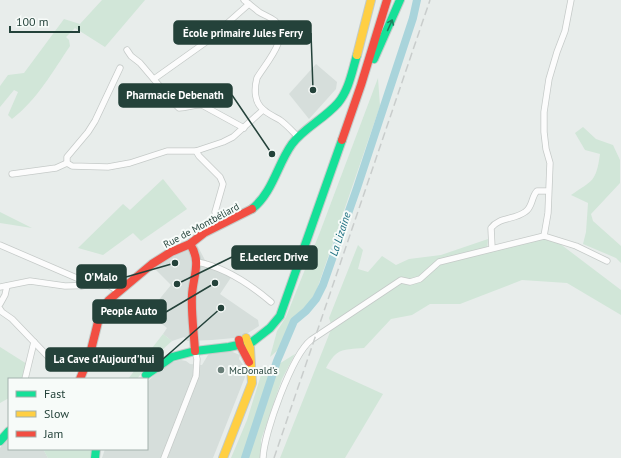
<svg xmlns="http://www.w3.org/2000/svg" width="621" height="458" viewBox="0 0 621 458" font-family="'PT Sans',sans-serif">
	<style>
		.built { fill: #d6dedb }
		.green { fill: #d1e6d8 }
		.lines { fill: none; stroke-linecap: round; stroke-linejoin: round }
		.river { stroke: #a9d4db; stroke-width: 8 }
		.street-casing { stroke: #c5cac8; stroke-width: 7 }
		.fast-casing { stroke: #c3cbc8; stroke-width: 10 }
		.slow-casing { stroke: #c3cbc8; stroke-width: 10 }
		.jam-casing { stroke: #c3cbc8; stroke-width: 10 }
		.street { stroke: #fcfcfc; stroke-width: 5.5 }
		.fast { stroke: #16e098; stroke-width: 8 }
		.slow { stroke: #ffcf43; stroke-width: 8 }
		.jam { stroke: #f24e42; stroke-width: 8 }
		.rail { stroke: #c9cdcc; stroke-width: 1.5; stroke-dasharray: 8 4; stroke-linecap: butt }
		.oneway { stroke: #1e8160 }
		.poi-dot { fill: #697e78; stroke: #f7fbf9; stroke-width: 1.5 }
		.labels { text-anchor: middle; stroke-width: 4; stroke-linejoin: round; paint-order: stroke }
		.street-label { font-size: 10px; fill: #24423a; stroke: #f7fbf9 }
		.poi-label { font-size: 10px; fill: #24423a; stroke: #f7fbf9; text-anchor: start }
		.water-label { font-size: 11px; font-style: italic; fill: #1c6f80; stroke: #f7fbf9 }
		.leader { fill: none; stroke: #24423a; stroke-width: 1.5 }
		.callout-dot { fill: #24423a; stroke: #f7fbf9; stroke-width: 1.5 }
		.callout { fill: #24423a; stroke: #24423a; stroke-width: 1.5 }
		.callout-label { font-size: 11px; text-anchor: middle; font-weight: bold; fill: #fff }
	</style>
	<rect width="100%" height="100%" fill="#e8edeb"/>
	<g class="built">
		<polygon points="316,64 337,82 336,89 309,119 289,94"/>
		<polygon points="197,245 205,260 234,273 220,294 258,320 259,326 248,333 234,338 212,340 187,341 184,337 172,341 163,334 167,328 148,313 171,285 153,267 174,253 185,250"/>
		<polygon points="230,351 240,355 239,359 245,368 245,377 213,458 102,458 105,449 147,449 147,382 160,370 170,363 181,360 186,361 190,364 202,365 208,355 212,353"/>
		<polygon points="9,436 9,449 43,449 48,458 0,458 0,448"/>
	</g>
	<g class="green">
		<path d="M102 0H145L105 47 75 28 66 37 69 40 70 46C53 71 37 100 12 119L8 115 18 92 14 90 0 107V86L8 75 24 73 64 19 80 24Z"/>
		<polygon points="378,78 380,106 316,292 309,303 295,316 289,325 279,349 270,357 277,331 286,317 320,232"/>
		<path d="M583 127 596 139 613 145 620 160V183L591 214 593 221 621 246V263L616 258 583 244 586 232 588 203 571 195C593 180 596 182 600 154L585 150 575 133Z"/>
		<polygon points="163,179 187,209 141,241 133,233 103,255 78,248 123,204 130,210"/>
		<polygon points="0,212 32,228 0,223"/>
		<path d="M540 238 559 243 621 290V315L567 283 522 280 460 304H430L412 315 391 319 364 348C341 350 337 348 326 368L383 394 345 458H280L332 327 329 318 358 245 363 250 358 269 368 272 382 256 396 265 409 259 441 255 488 239 487 251Z"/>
		<polygon points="163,334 172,341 152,359 137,379 128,379"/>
		<polygon points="0,347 27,364 24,376 22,379 9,379 9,398 0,403"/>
		<polygon points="295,354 282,379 261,440 261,458 231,458 247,420 261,375"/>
		<polygon points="43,449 92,449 90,458 48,458"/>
	</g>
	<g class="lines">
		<polyline class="river" points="245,458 277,361 294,321 306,311 316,299 323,285 357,188 413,18 417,0"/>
		<g class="street-casing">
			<g id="street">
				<path d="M244 0C249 4 254 8 259 12 264 15 270 17 275 21 291 37 265 64 257 78 254 89 254 103 264 110 268 114 275 117 280 120 287 125 292 131 298 137"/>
				<path d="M127 50 131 56 140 63 174 103 179 108C188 108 194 104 202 105L244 128"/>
				<polyline points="154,79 206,42 249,4"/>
				<polyline points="196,151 223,142 233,137 263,110"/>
				<polyline points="67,163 67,157 88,132 95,121 120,68"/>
				<polyline points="12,174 56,168 67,163 72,166 108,167 130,163 167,151 196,151 199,156 220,177 223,184 215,212 219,225"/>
				<polyline points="544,236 548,213 550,163 546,149 544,132 544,112 549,79 557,52 565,31 571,0"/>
				<polyline points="0,245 79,279 82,286"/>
				<path d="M492 248 491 228C499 217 514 220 525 212 533 207 531 197 537 191H548"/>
				<path d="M197 262C224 267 251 285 271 302"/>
				<polyline points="0,287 30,281 65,286 108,285 118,291"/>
				<polyline points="0,304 5,295 7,286"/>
				<polyline points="0,309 2,312 12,319 58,367"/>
				<polyline points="25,379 34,342"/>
				<polyline points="164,458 196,376 197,359 195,351"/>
				<path d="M263 458C264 433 292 355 311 340L401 280 410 282 420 279 439 262 544 236 576 246 607 261"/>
			</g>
		</g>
		<g class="fast-casing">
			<g id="fast">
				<polyline points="374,59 400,0"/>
				<path d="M252 209C273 192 277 165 292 144 304 128 324 119 338 103 349 90 352 71 357 55"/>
				<polyline points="146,375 172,357 195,351 229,347 252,342 270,328 280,316 342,140"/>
				<polyline points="0,441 9,431"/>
				<polyline points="95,458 96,449"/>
			</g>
		</g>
		<g class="slow-casing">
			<g id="slow">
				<polyline points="357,55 371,0"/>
				<polyline points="223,458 252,383 250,348 246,338"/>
			</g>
		</g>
		<g class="jam-casing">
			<g id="jam">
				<polyline points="342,140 361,85 387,0"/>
				<path d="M190 244C202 262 193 276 192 295 191 313 194 333 195 351"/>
				<polyline points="239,340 240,345 249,362"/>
				<polyline points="80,379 90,354 99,318 103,308 109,300 152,264 171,252 190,244 204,233 252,209"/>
			</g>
		</g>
		<use href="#street" class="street"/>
		<use href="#fast" class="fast"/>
		<use href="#slow" class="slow"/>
		<use href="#jam" class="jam"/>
		<polyline class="rail" points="274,458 430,0"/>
	</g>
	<defs><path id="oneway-shaft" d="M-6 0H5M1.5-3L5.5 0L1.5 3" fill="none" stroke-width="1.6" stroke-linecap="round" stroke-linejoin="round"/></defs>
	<use class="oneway" href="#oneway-shaft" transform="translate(390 25) rotate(-66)"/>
	<circle class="poi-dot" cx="221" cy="370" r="4"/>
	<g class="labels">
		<g class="street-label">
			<text transform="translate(201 225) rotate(-28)" y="4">Rue de Montbéliard</text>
		</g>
		<g class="poi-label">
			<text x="229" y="374">McDonald's</text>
		</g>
		<g class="water-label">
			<text transform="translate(340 234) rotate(-72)" y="4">La Lizaine</text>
		</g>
	</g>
	<path class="leader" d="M313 90L311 33M272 154L232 95M177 284L232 257M175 263L126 277M215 283L166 312M221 308L163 359"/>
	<g class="callout-dot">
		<circle cx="313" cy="90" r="4"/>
		<circle cx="272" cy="154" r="4"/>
		<circle cx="177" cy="284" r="4"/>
		<circle cx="175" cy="263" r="4"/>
		<circle cx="215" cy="283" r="4"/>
		<circle cx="221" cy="308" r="4"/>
	</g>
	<g class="callout">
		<rect x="174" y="21" width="137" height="23" rx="4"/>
		<rect x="119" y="84" width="113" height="23" rx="4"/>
		<rect x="232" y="246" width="85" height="23" rx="4"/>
		<rect x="77" y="265" width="49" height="23" rx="4"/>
		<rect x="93" y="300" width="73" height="23" rx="4"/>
		<rect x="46" y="348" width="117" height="23" rx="4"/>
	</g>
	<g class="callout-label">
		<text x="243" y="37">École primaire Jules Ferry</text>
		<text x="175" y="99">Pharmacie Debenath</text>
		<text x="274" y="261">E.Leclerc Drive</text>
		<text x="101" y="281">O'Malo</text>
		<text x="129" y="315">People Auto</text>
		<text x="104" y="363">La Cave d'Aujourd'hui</text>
	</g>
	<rect x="8" y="378" width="140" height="72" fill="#f7fbf9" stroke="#a3b1ad"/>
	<rect x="16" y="391" width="20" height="6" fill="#16e098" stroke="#a3b1ad"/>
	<text x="44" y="398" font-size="12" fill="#24423a">Fast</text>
	<rect x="16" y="411" width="20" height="6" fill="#ffcf43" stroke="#a3b1ad"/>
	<text x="44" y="418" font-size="12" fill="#24423a">Slow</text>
	<rect x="16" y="431" width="20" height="6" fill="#f24e42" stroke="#a3b1ad"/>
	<text x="44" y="438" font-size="12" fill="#24423a">Jam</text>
	<path d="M10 26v6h69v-6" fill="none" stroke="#24423a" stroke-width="2"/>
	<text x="16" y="26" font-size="12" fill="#24423a" stroke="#f7fbf9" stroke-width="3" paint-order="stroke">100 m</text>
</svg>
